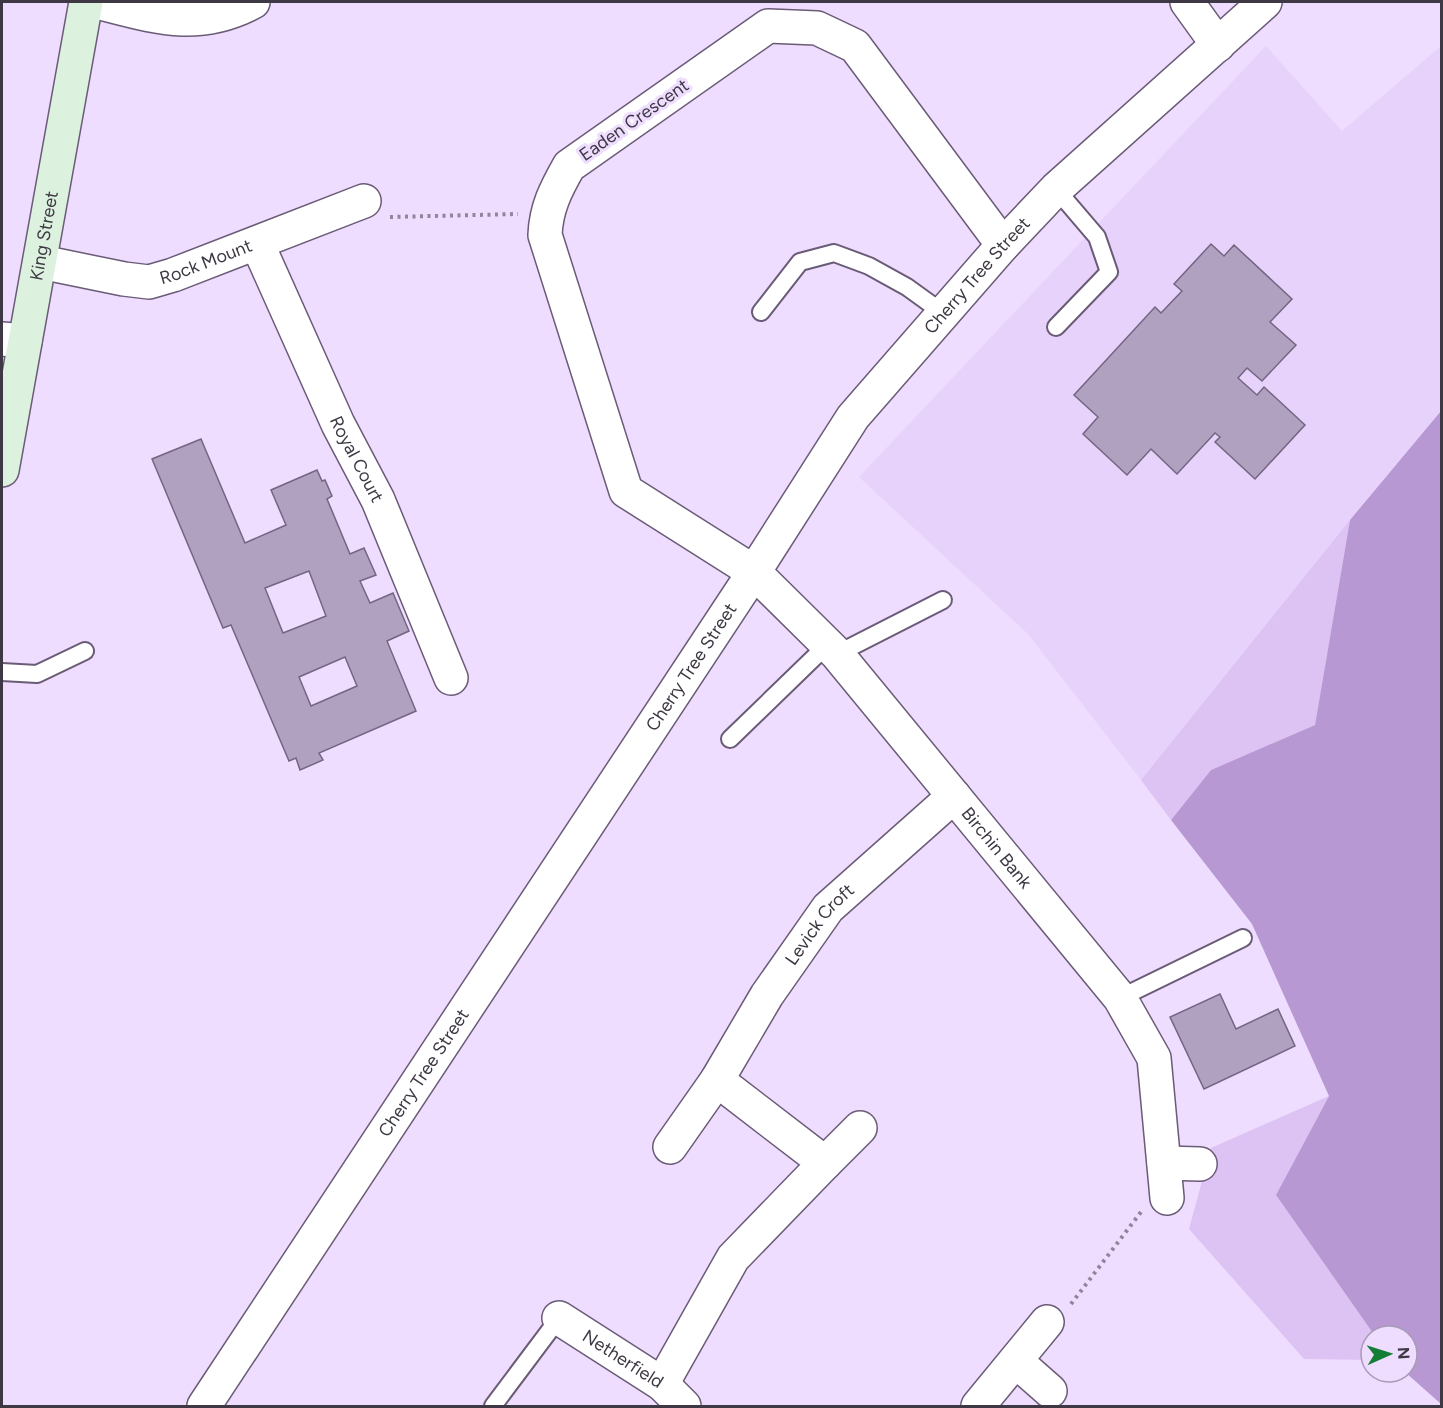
<svg xmlns="http://www.w3.org/2000/svg" width="1443" height="1408" viewBox="0 0 1443 1408" font-family="Figtree,sans-serif">
	<style>
		.built { fill: #e6d2fa }
		.green { fill: #dcc3f3 }
		.forest { fill: #b798d3 }
		.building { fill: #b1a1c0; stroke: #746582; stroke-width: 1.5; fill-rule: evenodd }
		.lines { fill: none; stroke-linecap: round; stroke-linejoin: round }
		.service-casing { stroke: #6a5b77; stroke-width: 20 }
		.minor-casing { stroke: #6a5b77; stroke-width: 36 }
		.secondary-casing { stroke: #6a5b77; stroke-width: 36 }
		.path { stroke: #90859b; stroke-width: 4; stroke-dasharray: 3 4.5; stroke-linecap: butt }
		.service { stroke: #fff; stroke-width: 16 }
		.minor { stroke: #fff; stroke-width: 33 }
		.secondary { stroke: #dcf2df; stroke-width: 33 }
		.labels { text-anchor: middle; stroke-width: 6; stroke-linejoin: round; paint-order: stroke }
		.street-label { font-size: 18px; fill: #3e3844; stroke: #eeddfe }
	</style>
	<rect width="100%" height="100%" fill="#eeddfe"/>
	<polygon class="built" points="1266,46 1342,131 1441,46 1441,411 1350,520 1141,780 1028,634 859,477"/>
	<g class="green">
		<polygon points="1350,520 1315,725 1211,770 1171,820 1141,780"/>
		<polygon points="1329,1096 1276,1195 1375,1336 1371,1336 1371,1360 1304,1359 1189,1229 1211,1148"/>
	</g>
	<polygon class="forest" points="1441,411 1441,1404 1405,1372 1407,1336 1375,1336 1276,1195 1329,1096 1252,924 1171,820 1211,770 1315,725 1350,520"/>
	<g class="building">
		<polygon points="1211,244 1224,256 1234,245 1292,299 1270,322 1296,345 1262,381 1247,368 1238,378 1257,395 1264,387 1305,425 1255,479 1215,442 1220,437 1215,433 1177,474 1151,449 1127,475 1083,434 1098,417 1074,395 1155,307 1161,313 1182,291 1174,284"/>
		<path d="M201 439 245 543 286 525 271 490 317 470 322 481 325 480 332 496 327 499 350 554 364 548 376 575 360 581 370 603 393 593 409 631 387 641 416 711 319 753 323 760 300 770 296 758 289 761 231 625 223 628 152 459ZM309 571 326 616 283 633 265 588ZM345 657 357 686 311 706 299 677Z"/>
		<polygon points="1220,994 1236,1029 1278,1009 1295,1046 1204,1089 1170,1017"/>
	</g>
	<g class="lines">
		<g class="service-casing">
			<g id="service">
				<polyline points="761,312 800,262 834,253 869,266 907,287 943,313"/>
				<polyline points="1056,327 1109,272 1097,237 1056,189"/>
				<polyline points="837,654 943,600"/>
				<polyline points="2,672 37,674 85,651"/>
				<polyline points="730,739 827,645"/>
				<polyline points="1120,998 1243,938"/>
				<polyline points="493,1406 559,1318"/>
			</g>
		</g>
		<g class="minor-casing">
			<g id="minor">
				<path d="M97 2C153 16 197 32 253 2"/>
				<polyline points="1187,2 1218,45"/>
				<path id="s1" d="M257 243 338 424 378 500 451 678"/>
				<path id="s2" d="M1003 245 855 46 817 28 768 26 569 166C556 189 546 208 545 235L626 491 754 572 837 654 1120 998 1154 1058 1167 1198"/>
				<path id="s3" d="M41 262 124 279 149 282 173 275 364 201"/>
				<polyline points="2,339 25,341"/>
				<polyline points="670,1147 717,1080"/>
				<polyline points="825,1163 860,1128"/>
				<polyline points="1164,1163 1200,1164"/>
				<path id="s4" d="M559 1318 662 1384 684 1406"/>
				<polyline points="1016,1361 1050,1391"/>
				<path id="s5" d="M662 1384 733 1258 825 1163 717 1080 767 995 828 908 954 796"/>
				<path id="s6" d="M204 1406 754 572 853 417 1003 245 1056 189 1265 2"/>
				<polyline points="978,1406 1047,1322"/>
			</g>
		</g>
		<g class="secondary-casing">
			<g id="secondary">
				<path id="s7" d="M2 470 86 2"/>
			</g>
		</g>
		<g class="path">
			<polyline points="390,217 518,214"/>
			<polyline points="1071,1304 1141,1212"/>
		</g>
		<use href="#service" class="service"/>
		<use href="#minor" class="minor"/>
		<use href="#secondary" class="secondary"/>
	</g>
	<g class="labels">
		<g class="street-label">
			<text transform="translate(634 120) rotate(-35)" y="6">Eaden Crescent</text>
			<text dy="6" stroke="none"><textPath href="#s7" startOffset="238">King Street</textPath></text>
			<text dy="6" stroke="none"><textPath href="#s3" startOffset="170">Rock Mount</textPath></text>
			<text dy="6" stroke="none"><textPath href="#s6" startOffset="1371">Cherry Tree Street</textPath></text>
			<text dy="6" stroke="none"><textPath href="#s1" startOffset="238">Royal Court</textPath></text>
			<text dy="6" stroke="none"><textPath href="#s6" startOffset="885">Cherry Tree Street</textPath></text>
			<text dy="6" stroke="none"><textPath href="#s2" startOffset="1444">Birchin Bank</textPath></text>
			<text dy="6" stroke="none"><textPath href="#s5" startOffset="600">Levick Croft</textPath></text>
			<text dy="6" stroke="none"><textPath href="#s6" startOffset="399">Cherry Tree Street</textPath></text>
			<text dy="6" stroke="none"><textPath href="#s4" startOffset="76">Netherfield</textPath></text>
		</g>
	</g>
	<rect width="1443" height="1408" fill="none" stroke="#3e3844" stroke-width="6"/>
	<g transform="translate(1389 1354) rotate(87)"><circle r="28" fill="#eeddfe" stroke="#a89bb4" stroke-width="1.5"/>
	<path d="M0-4.5L10 22L0 15L-10 22Z" fill="#147f34"/>
	<text y="-9" font-size="16" font-weight="bold" text-anchor="middle" fill="#3e3844">N</text>
	</g>
</svg>
